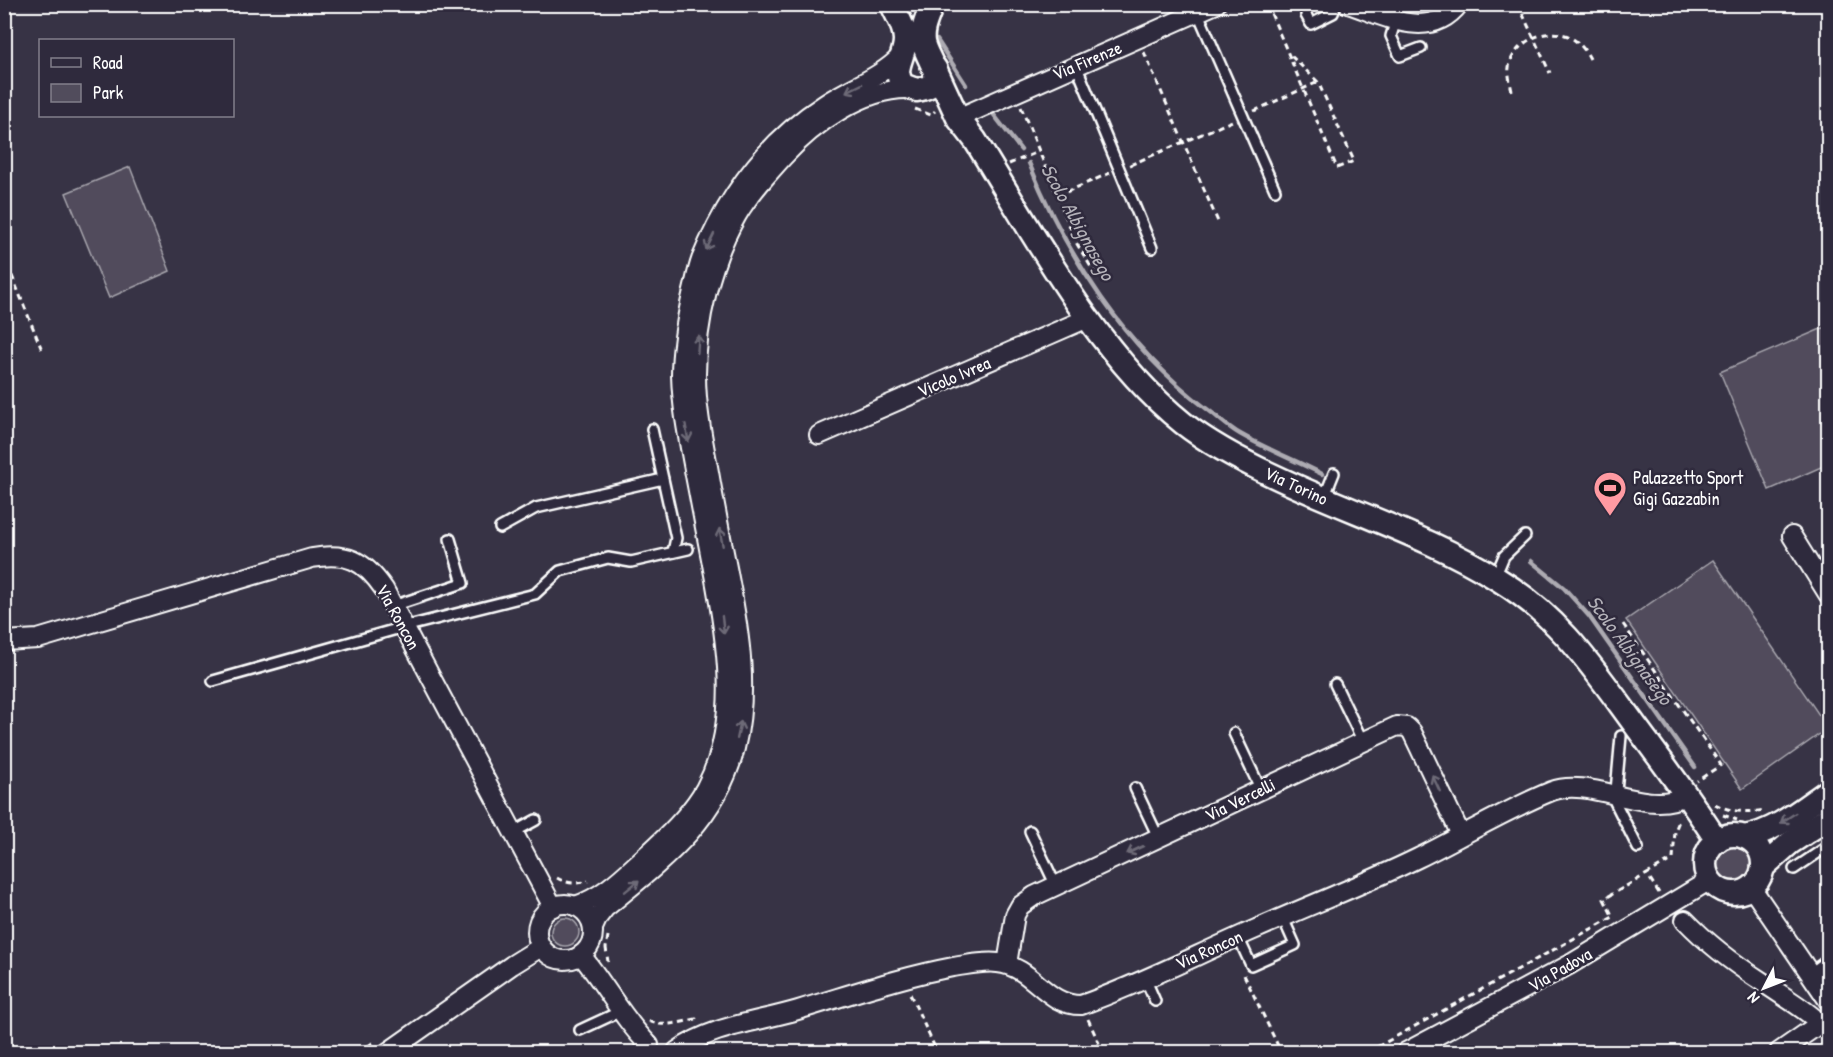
<svg xmlns="http://www.w3.org/2000/svg" width="1833" height="1057" viewBox="0 0 1833 1057" font-family="'Patrick Hand',sans-serif">
	<style>
		.green { fill: #514c5c; stroke: #a8a6ae; stroke-width: 1.5 }
		.lines { fill: none; stroke-linecap: round; stroke-linejoin: round }
		.stream { stroke: #adabb2; stroke-width: 4.5 }
		.service-casing { stroke: #fff; stroke-width: 14 }
		.minor-casing { stroke: #fff; stroke-width: 22 }
		.tertiary-casing { stroke: #fff; stroke-width: 27 }
		.path { stroke: #fff; stroke-width: 3; stroke-dasharray: 6 4.5; stroke-linecap: butt }
		.service { stroke: #2f2a3d; stroke-width: 9 }
		.minor { stroke: #2f2a3d; stroke-width: 18 }
		.tertiary { stroke: #2f2a3d; stroke-width: 22 }
		.oneway { stroke: #6d6a77 }
		.labels { text-anchor: middle; stroke-width: 5; stroke-linejoin: round; paint-order: stroke }
		.street-label { font-size: 18px; fill: #fff; stroke: #2f2a3d }
		.poi-label { font-size: 18px; fill: #fff; stroke: #2f2a3d; text-anchor: start }
		.water-label { font-size: 20px; font-style: italic; fill: #b4b2b9; stroke: #2f2a3d }
	</style>
	<rect width="100%" height="100%" fill="#373345"/>
	<filter id="ink" filterUnits="userSpaceOnUse"><feTurbulence type="fractalNoise" baseFrequency=".0167" numOctaves="2"/><feDisplacementMap in="SourceGraphic" scale="12" xChannelSelector="R" yChannelSelector="G"/><feConvolveMatrix kernelMatrix="1 2 1 2 8 2 1 2 1" color-interpolation-filters="sRGB"/></filter>
	<g filter="url(#ink)">
		<g class="green">
			<polygon points="130,167 170,271 109,298 66,193"/>
			<polygon points="1828,326 1828,464 1769,490 1720,372"/>
			<polygon points="1713,560 1828,728 1742,789 1626,620"/>
			<circle cx="1734" cy="864" r="21"/>
			<circle cx="565" cy="932" r="14"/>
		</g>
		<g class="lines">
			<g class="stream">
				<polyline points="937,40 966,85"/>
				<polyline points="994,115 1021,150"/>
				<path d="M1029 163C1067 257 1125 347 1207 409 1218 417 1228 427 1240 434 1266 449 1295 460 1322 474"/>
				<polyline points="1531,561 1564,588 1589,616 1695,767"/>
			</g>
			<g class="service-casing">
				<g id="service">
					<polyline points="1198,13 1275,190"/>
					<polyline points="1306,15 1311,24 1333,13 1336,4"/>
					<polyline points="1396,20 1391,36 1400,56 1421,48"/>
					<polyline points="1076,65 1152,248"/>
					<polyline points="652,429 676,538 673,552"/>
					<polyline points="1324,498 1334,473"/>
					<polyline points="500,528 536,508 663,479"/>
					<polyline points="1495,577 1504,556 1525,536"/>
					<polyline points="393,606 463,583 450,539"/>
					<polyline points="213,681 404,627 535,594 560,571 608,558 631,562 688,549"/>
					<polyline points="1335,684 1363,742"/>
					<polyline points="1234,733 1261,790"/>
					<polyline points="1621,736 1615,802 1638,848"/>
					<polyline points="1135,788 1159,839"/>
					<polyline points="1030,831 1056,886"/>
					<polyline points="514,832 536,820"/>
					<polyline points="1794,869 1828,846"/>
					<polyline points="1238,937 1251,965 1295,945 1283,918"/>
					<polyline points="1809,974 1828,960"/>
					<polyline points="1145,978 1155,1001"/>
					<polyline points="580,1030 621,1011"/>
					<polyline points="1432,1039 1439,1052"/>
				</g>
			</g>
			<g class="minor-casing">
				<g id="minor">
					<path d="M1348 4C1385 16 1430 42 1459 4"/>
					<polyline points="958,118 1216,4"/>
					<polyline points="819,435 1088,318"/>
					<polyline points="1792,536 1828,594"/>
					<path d="M4 641 38 639 312 558C347 552 364 560 384 589L553 907"/>
					<polyline points="1751,887 1828,1000"/>
					<circle cx="565" cy="932" r="28"/>
					<path d="M575 906C605 897 629 870 652 850 672 832 692 812 705 789 739 726 728 652 716 585 709 549 702 512 695 475 689 442 682 409 681 375 681 348 686 321 692 295 695 284 697 271 701 260 727 196 766 142 825 104 851 87 880 78 902 55"/>
					<path d="M1685 920C1708 944 1733 963 1761 981 1782 996 1802 1006 1821 1024"/>
					<path d="M593 928 598 917 605 908C661 862 717 821 735 748 749 691 740 634 729 578 722 542 715 507 709 472 703 440 696 407 696 375 696 322 711 260 737 215 749 194 767 175 783 157 813 124 863 88 909 89"/>
					<path d="M581 955C605 984 622 1018 649 1045"/>
					<polyline points="1007,964 1015,915 1020,906 1034,896 1397,726 1407,727 1412,732 1461,835"/>
					<path d="M677 1051C711 1026 758 1022 798 1010 849 995 900 977 953 967 968 965 983 961 998 963 1034 967 1044 1005 1081 1005 1141 984 1198 954 1256 929 1310 905 1365 884 1418 858 1463 836 1505 810 1552 791 1591 776 1650 818 1685 795"/>
					<polyline points="388,1052 512,965 541,947"/>
					<polyline points="1406,1052 1569,965 1710,880"/>
					<polyline points="1779,1052 1828,1018"/>
				</g>
			</g>
			<g class="tertiary-casing">
				<g id="tertiary">
					<path d="M892 4C897 17 905 26 905 40 905 58 891 69 903 85L916 90C953 85 926 60 923 42 921 28 928 17 932 4"/>
					<path d="M935 68 958 118 975 140C1033 233 1097 354 1183 423 1211 445 1242 461 1274 476 1347 511 1431 537 1499 580 1561 618 1593 668 1635 725 1663 763 1692 801 1717 841"/>
					<circle cx="1734" cy="864" r="29"/>
					<path d="M1744 837C1775 832 1802 809 1828 791"/>
					<polyline points="1763,867 1790,843 1828,818"/>
				</g>
			</g>
			<g class="path">
				<polyline points="1267,4 1337,168 1354,161 1318,82 1288,53"/>
				<polyline points="1518,4 1550,73"/>
				<polyline points="1144,52 1219,224"/>
				<path d="M1512 91C1510 82 1507 71 1510 63 1517 41 1546 27 1568 36 1578 41 1585 49 1590 59"/>
				<polyline points="1021,107 1077,244 1094,272"/>
				<polyline points="915,109 931,115 935,111"/>
				<polyline points="1254,111 1318,82"/>
				<polyline points="1009,164 1038,152"/>
				<polyline points="1130,165 1232,121"/>
				<polyline points="1057,196 1110,173"/>
				<polyline points="4,256 42,350"/>
				<polyline points="1623,624 1721,765 1697,781"/>
				<path d="M1715 804C1730 812 1747 813 1764 810"/>
				<polyline points="1723,815 1737,820"/>
				<polyline points="1698,868 1697,859 1701,848"/>
				<path d="M557 878C568 884 576 884 588 881"/>
				<polyline points="1659,893 1647,874 1673,859 1675,831 1679,821"/>
				<polyline points="608,936 606,948 608,962"/>
				<polyline points="1244,975 1281,1052"/>
				<polyline points="910,994 937,1052"/>
				<polyline points="1088,1019 1103,1052"/>
				<path d="M649 1021C663 1028 681 1022 696 1019V1022"/>
				<polyline points="359,1052 374,1042"/>
				<polyline points="1368,1052 1613,917 1604,899 1647,874"/>
			</g>
			<use href="#service" class="service"/>
			<use href="#minor" class="minor"/>
			<use href="#tertiary" class="tertiary"/>
		</g>
		<defs><path id="oneway-shaft" d="M-6 0H5M1.5-3L5.5 0L1.5 3" fill="none" stroke-width="1.6" stroke-linecap="round" stroke-linejoin="round" transform="scale(1.5)"/></defs>
		<g class="oneway">
			<use href="#oneway-shaft" transform="translate(854 88) rotate(154)"/>
			<use href="#oneway-shaft" transform="translate(710 242) rotate(116)"/>
			<use href="#oneway-shaft" transform="translate(698 344) rotate(-86)"/>
			<use href="#oneway-shaft" transform="translate(687 433) rotate(80)"/>
			<use href="#oneway-shaft" transform="translate(721 537) rotate(-101)"/>
			<use href="#oneway-shaft" transform="translate(723 625) rotate(83)"/>
			<use href="#oneway-shaft" transform="translate(739 730) rotate(-78)"/>
			<use href="#oneway-shaft" transform="translate(1436 783) rotate(-115)"/>
			<use href="#oneway-shaft" transform="translate(1788 818) rotate(147)"/>
			<use href="#oneway-shaft" transform="translate(1135 850) rotate(155)"/>
			<use href="#oneway-shaft" transform="translate(632 886) rotate(-39)"/>
		</g>
	</g>
	<defs>
		<g id="stadium-pin" transform="scale(1.725)"><path d="M0 17L-7.5 6A9.5 9.5 0 1 1 7.5 6Z" fill="#ff9aa2" stroke="#2f2a3d"/><path d="M0-5a6.5 5 0 1 0 0 10a6.5 5 0 1 0 0-10ZM-3.5-1.8h7v3.6h-7Z" fill="#111"/></g>
	</defs>
	<g fill-rule="evenodd">
		<use href="#stadium-pin" x="1610" y="488"/>
	</g>
	<g class="labels">
		<g class="street-label">
			<text transform="translate(1087 61) rotate(-23)" y="6">Via Firenze</text>
			<text transform="translate(954 377) rotate(-23)" y="6">Vicolo Ivrea</text>
			<text transform="translate(1296 486) rotate(25)" y="6">Via Torino</text>
			<text transform="translate(398 617) rotate(61)" y="6">Via Roncon</text>
			<text transform="translate(1240 800) rotate(-26)" y="6">Via Vercelli</text>
			<text transform="translate(1209 950) rotate(-24)" y="6">Via Roncon</text>
			<text transform="translate(1560 970) rotate(-30)" y="6">Via Padova</text>
		</g>
		<g class="poi-label">
			<text x="1633" y="484">Palazzetto Sport<tspan x="1633" dy="21">Gigi Gazzabin</tspan></text>
		</g>
		<g class="water-label">
			<text transform="translate(1078 222) rotate(61)" y="7">Scolo Albignasego</text>
			<text transform="translate(1630 650) rotate(54)" y="7">Scolo Albignasego</text>
		</g>
	</g>
	<rect width="1833" height="1057" fill="none" stroke="#2f2a3d" stroke-width="24"/>
	<rect x="12" y="12" width="1809" height="1033" fill="none" stroke="#fff" stroke-width="2" filter="url(#ink)"/>
	<rect x="39" y="39" width="195" height="78" fill="#2f2a3d" stroke="#827f8b" stroke-width="1.5"/>
	<rect x="51" y="58" width="30" height="9" fill="#2f2a3d" stroke="#827f8b" stroke-width="1.5"/>
	<text x="93" y="69" font-size="18" fill="#ffffff">Road</text>
	<rect x="51" y="84" width="30" height="18" fill="#514c5c" stroke="#827f8b" stroke-width="1.5"/>
	<text x="93" y="99" font-size="18" fill="#ffffff">Park</text>
	<g transform="translate(1764 988) rotate(228)" stroke="#2f2a3d" stroke-width="4.5" paint-order="stroke">
	<path d="M0-4.5L10 22L0 15L-10 22Z" fill="#ffffff"/>
	<text y="-9" font-size="16" font-weight="bold" text-anchor="middle" fill="#ffffff">N</text>
	</g>
</svg>
